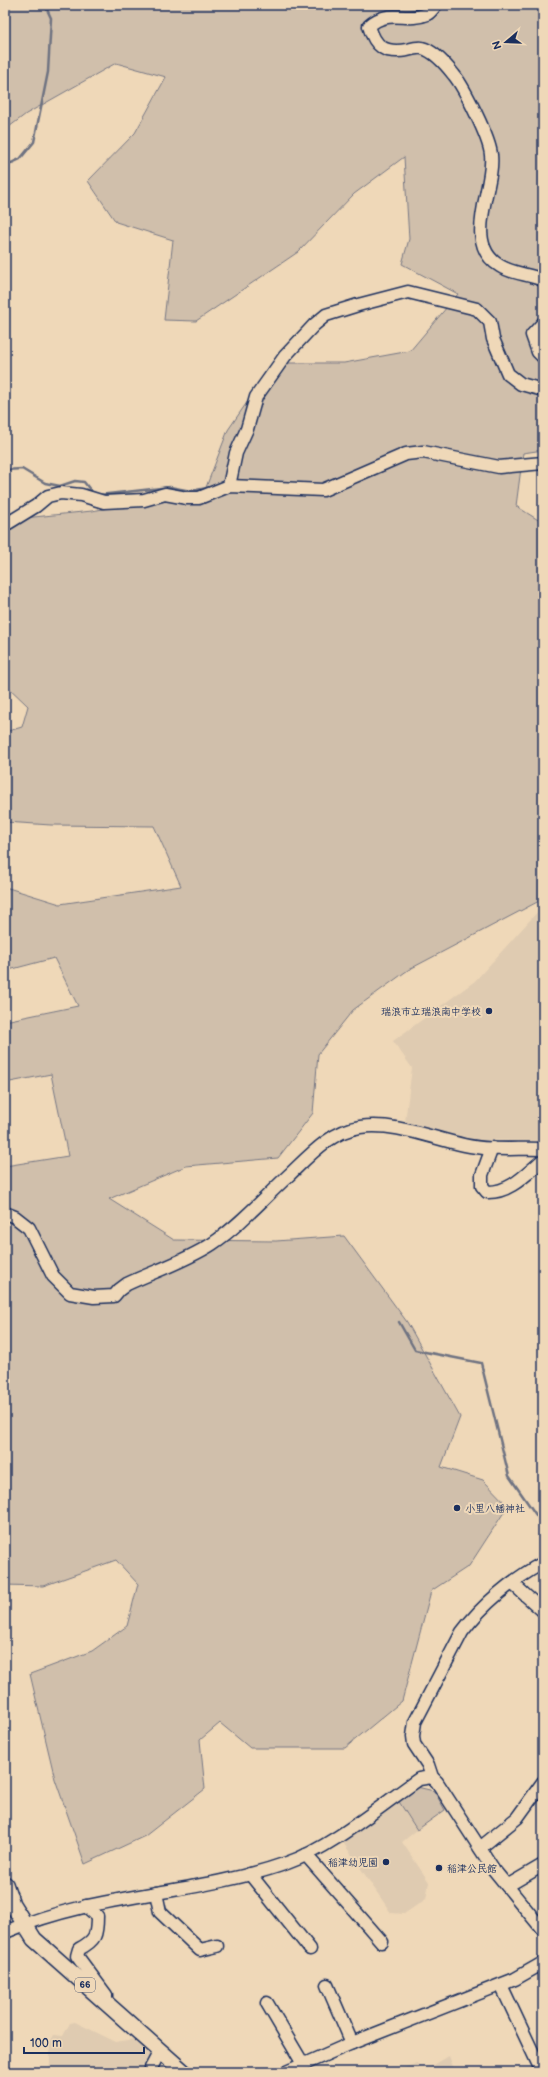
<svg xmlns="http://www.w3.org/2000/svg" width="548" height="2077" viewBox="0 0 548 2077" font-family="'Balsamiq Sans','Klee One',sans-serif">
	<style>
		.built { fill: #dfcbb1 }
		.green { fill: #d0bfab; stroke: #767784 }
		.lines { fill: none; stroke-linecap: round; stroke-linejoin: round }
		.stream { stroke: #6e7281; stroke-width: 2.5 }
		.minor-casing { stroke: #1b2f5e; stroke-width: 15 }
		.major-casing { stroke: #1b2f5e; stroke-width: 18 }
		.minor { stroke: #efd8b8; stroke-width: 12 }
		.major { stroke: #efd8b8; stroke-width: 15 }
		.poi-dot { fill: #1b2f5e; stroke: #efd8b8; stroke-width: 1.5 }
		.labels { text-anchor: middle; stroke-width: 4; stroke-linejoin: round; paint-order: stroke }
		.shield { fill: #efd8b8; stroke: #5b6279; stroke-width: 1 }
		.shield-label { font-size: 9px; font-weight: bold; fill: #1b2f5e }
		.poi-label { font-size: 10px; font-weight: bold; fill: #1b2f5e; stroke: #efd8b8; text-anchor: end }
	</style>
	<rect width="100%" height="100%" fill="#efd8b8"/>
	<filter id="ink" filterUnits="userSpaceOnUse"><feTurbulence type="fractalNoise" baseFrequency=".025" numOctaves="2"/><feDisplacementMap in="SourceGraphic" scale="8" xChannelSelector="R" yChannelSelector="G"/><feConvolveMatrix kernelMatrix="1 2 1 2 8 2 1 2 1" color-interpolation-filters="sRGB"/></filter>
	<g filter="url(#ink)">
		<g class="built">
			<polygon points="540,909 543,910 543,1141 475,1140 405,1122 412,1068 393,1041 475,981"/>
			<polygon points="398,1800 417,1830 402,1842 429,1882 426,1899 404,1914 391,1913 340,1838"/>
			<polygon points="75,2022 116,2042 133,2039 150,2054 141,2072 47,2072 50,2064 50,2042 54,2035 63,2036 70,2023"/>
			<polygon points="449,2056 455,2072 422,2072"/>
			<polygon points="417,2063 420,2072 393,2072"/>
		</g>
		<g class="green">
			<polygon points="5,5 543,5 543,450 523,453 516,506 543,523 543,899 408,970 353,1010 318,1054 313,1113 278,1158 186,1166 109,1199 174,1240 276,1241 344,1236 407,1322 460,1417 441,1467 483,1480 508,1506 469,1566 431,1591 402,1701 345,1748 250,1748 220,1723 200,1740 205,1789 145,1836 85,1864 55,1779 30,1674 92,1651 127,1626 138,1584 116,1560 43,1586 5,1585 5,1166 68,1156 51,1074 5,1083 5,1021 78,1006 54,958 5,971 5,887 60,904 181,886 154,826 51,825 5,822 5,732 22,727 28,706 5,684 5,520 92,511 205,490 228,430 274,363 344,363 410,351 458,294 402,264 409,239 404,157 354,194 298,252 196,321 164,320 173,240 116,222 88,181 135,133 166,77 116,63 26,114 5,130"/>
			<polygon points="417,1787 434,1791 445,1810 417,1830 398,1800"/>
		</g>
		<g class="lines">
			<g class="stream">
				<polyline points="5,166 20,159 34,142 48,72 51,18 45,5"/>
				<polyline points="5,470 22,469 45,483 60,486 75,481 84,482 91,491 99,495 170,487 191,491 212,487"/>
				<polyline points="399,1322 415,1350 481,1363 509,1476 543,1525"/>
			</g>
			<g class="minor-casing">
				<g id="minor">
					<path d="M436 5C433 8 430 13 427 14 406 23 388 8 369 26 375 47 385 54 407 50 411 49 418 47 422 48 434 51 447 66 454 75 464 87 490 139 491 155 495 187 461 243 500 266 513 274 529 274 543 280"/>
					<polyline points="543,323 532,335 538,352 543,357"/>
					<polyline points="229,486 236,453 247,429 256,397 285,356 314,325 326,315 358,305 408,292 477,309 490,322 493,339 508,374 521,384 543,390"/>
					<polyline points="5,525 36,506 48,496 61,493 81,495 104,502 144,500 165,494 187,498 199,498 229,486 323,490 406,454 423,452 499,467 543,463"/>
					<path d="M492 1148 482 1175V1186L487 1192C510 1193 526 1174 543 1160"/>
					<path d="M5 1213 15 1217 29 1228 53 1276 70 1293 94 1297 114 1296 119 1290 127 1284C155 1271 186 1261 212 1244 240 1225 264 1198 289 1175 309 1156 331 1131 360 1127 395 1122 431 1138 464 1145 490 1151 517 1148 543 1149"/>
					<path d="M543 1563C513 1579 483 1604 462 1632L415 1722 413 1736 414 1744 428 1765 432 1777 437 1782 494 1870 543 1930"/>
					<polyline points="512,1583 543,1611"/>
					<polyline points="480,1848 517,1818 543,1782"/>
					<polyline points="306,1855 382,1942"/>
					<polyline points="250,1874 310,1949"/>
					<polyline points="507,1886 543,1865"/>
					<polyline points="156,1893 160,1912 200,1950 217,1946"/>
					<path d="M86 1906 97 1916C97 1935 96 1940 79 1949L77 1956 106 1995V2003"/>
					<path d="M5 1926 8 1931C96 1893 196 1895 287 1863 331 1848 380 1806 419 1779L432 1777"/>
					<polyline points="327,1985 352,2043"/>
					<polyline points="501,1985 542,2072"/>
					<polyline points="267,2003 303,2064"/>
					<polyline points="152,2072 151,2068 160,2051"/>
					<polyline points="286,2072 352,2043 515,1979 543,1963"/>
				</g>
			</g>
			<g class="major-casing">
				<polyline id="major" points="5,1884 12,1904 34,1939 184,2072"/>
			</g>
			<use href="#minor" class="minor"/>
			<use href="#major" class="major"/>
		</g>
	</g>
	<g class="poi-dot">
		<circle cx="489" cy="1011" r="4"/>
		<circle cx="457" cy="1508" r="4"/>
		<circle cx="386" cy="1862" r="4"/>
		<circle cx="439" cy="1868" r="4"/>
	</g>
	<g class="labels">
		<rect class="shield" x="75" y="1978" width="20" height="14" rx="3"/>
		<g class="shield-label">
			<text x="85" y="1988">66</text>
		</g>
		<g class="poi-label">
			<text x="481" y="1015">瑞浪市立瑞浪南中学校</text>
			<text x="465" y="1512" text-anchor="start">小里八幡神社</text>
			<text x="378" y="1866">稲津幼児園</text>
			<text x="447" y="1872" text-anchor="start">稲津公民館</text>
		</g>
	</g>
	<rect width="548" height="2077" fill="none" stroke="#efd8b8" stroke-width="20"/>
	<rect x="10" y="10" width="528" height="2057" fill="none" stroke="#1b2f5e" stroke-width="1.5" filter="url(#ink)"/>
	<g transform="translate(506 42) rotate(251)" stroke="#efd8b8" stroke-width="3" paint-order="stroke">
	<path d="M0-3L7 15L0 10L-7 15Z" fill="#1b2f5e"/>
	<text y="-6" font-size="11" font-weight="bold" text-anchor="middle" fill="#1b2f5e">N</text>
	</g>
	<path d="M24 2047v6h120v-6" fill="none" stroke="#1b2f5e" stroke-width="2"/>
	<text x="30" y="2047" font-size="12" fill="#1b2f5e" stroke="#efd8b8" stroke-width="3" paint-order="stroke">100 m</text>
</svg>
